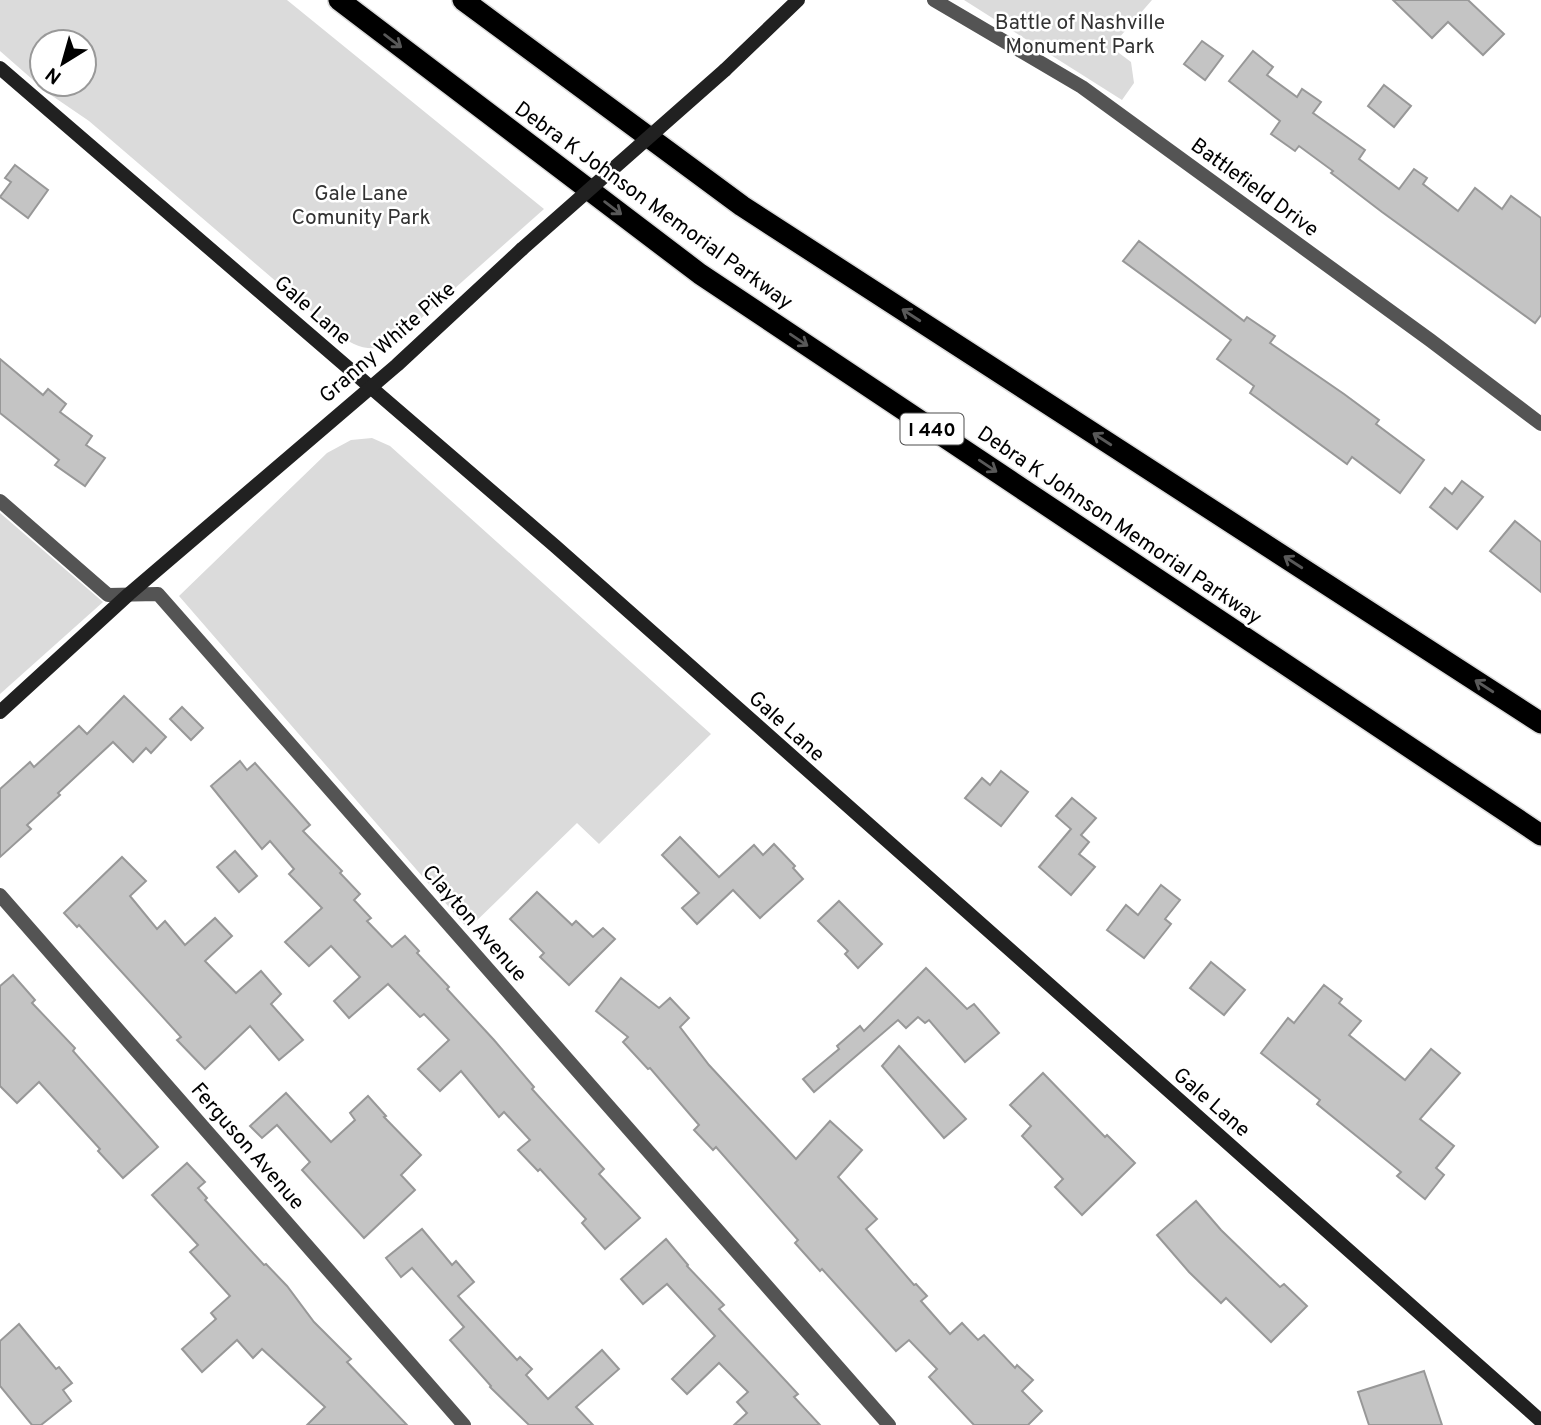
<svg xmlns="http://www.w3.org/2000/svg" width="1541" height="1425" viewBox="0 0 1541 1425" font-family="Overpass,sans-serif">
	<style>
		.green { fill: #dbdbdb; fill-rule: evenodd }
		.building { fill: #c4c4c4; stroke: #989898; stroke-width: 2 }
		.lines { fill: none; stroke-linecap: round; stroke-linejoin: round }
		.highway-casing { stroke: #dbdbdb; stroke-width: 24 }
		.street { stroke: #545454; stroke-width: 14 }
		.secondary { stroke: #212121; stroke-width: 14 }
		.highway { stroke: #000; stroke-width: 21 }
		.secondary-bridge { stroke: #212121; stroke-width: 14 }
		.oneway { stroke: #595959 }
		.labels { text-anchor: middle; stroke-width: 5; stroke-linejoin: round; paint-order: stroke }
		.shield { fill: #fff; stroke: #4c4c4c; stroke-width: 2 }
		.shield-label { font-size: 19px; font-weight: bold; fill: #000 }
		.park-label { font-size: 21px; fill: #323232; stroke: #fff }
		.street-label { font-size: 21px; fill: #000; stroke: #fff }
	</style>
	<rect width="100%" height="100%" fill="#fff"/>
	<g class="green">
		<path d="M0 0H287L544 209 391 345C368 353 353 346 334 331L89 121 48 93 0 51ZM42 42H84V84H42Z"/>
		<polygon points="964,0 1152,0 1111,47 1131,62 1134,83 1122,100"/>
		<polygon points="372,438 390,446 711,734 599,844 577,823 468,929 179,596 327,453 351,440"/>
		<polygon points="0,513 103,602 0,694"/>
	</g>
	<g class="building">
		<polygon points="1393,0 1468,0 1504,34 1483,55 1448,22 1432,38"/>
		<polygon points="1202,41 1223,56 1205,80 1184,64"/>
		<polygon points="1253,51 1273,67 1267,75 1297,97 1302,89 1321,102 1313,113 1365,150 1359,159 1399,189 1414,169 1427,178 1423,184 1458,211 1475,188 1502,209 1511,196 1541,218 1541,315 1535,323 1382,212 1331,173 1333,171 1299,146 1295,151 1271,134 1280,121 1229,81"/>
		<polygon points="1384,85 1411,106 1394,127 1368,106"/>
		<polygon points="15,165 48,190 28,218 0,197 11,182 5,178"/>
		<polygon points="1139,241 1244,321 1247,317 1275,336 1270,343 1344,394 1379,420 1376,424 1424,460 1400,493 1352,457 1347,464 1250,393 1254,386 1217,359 1231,340 1123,261"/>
		<polygon points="0,359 43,395 48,389 66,404 60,412 92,436 86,445 105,458 85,486 55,465 59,460 0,413"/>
		<polygon points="1462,481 1483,497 1457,529 1430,507 1445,488 1452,494"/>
		<polygon points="1515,521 1541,542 1541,592 1490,551"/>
		<polygon points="124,696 166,737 151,753 146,748 133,762 113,742 58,793 60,795 27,825 31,829 0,857 0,789 30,762 34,767 79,726 87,734"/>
		<polygon points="182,707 203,728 191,740 170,719"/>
		<polygon points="240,761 247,770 255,763 310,825 303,831 342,871 340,873 360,894 354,900 371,918 367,921 392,947 405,936 419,951 417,953 449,987 447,989 494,1040 534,1087 532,1089 604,1169 599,1174 640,1218 605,1249 582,1223 586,1219 540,1169 538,1171 518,1150 530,1140 504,1112 499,1117 461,1071 440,1091 418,1069 449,1040 424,1014 420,1017 388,984 349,1018 334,1001 360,977 331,946 309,966 285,942 322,908 289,874 294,869 270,841 262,849 211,786"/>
		<polygon points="1001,771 1028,792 1001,826 965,798 982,778 990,785"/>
		<polygon points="1072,798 1096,818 1081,835 1089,842 1079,854 1095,867 1071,895 1039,867 1071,829 1056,816"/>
		<polygon points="680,837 719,877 754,845 763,855 774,844 795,866 793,868 803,879 760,918 733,890 697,924 682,908 699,893 662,855"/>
		<polygon points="235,851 257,876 239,892 217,867"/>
		<polygon points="122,857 146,881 130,896 157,929 165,921 185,945 215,918 232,936 205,961 236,993 261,971 281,994 271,1004 303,1040 279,1060 250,1026 205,1069 177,1040 181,1037 79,925 77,927 64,913"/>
		<polygon points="1161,885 1180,900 1165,919 1171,924 1144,958 1107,930 1126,905 1138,915"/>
		<polygon points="537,892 572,925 576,921 593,937 603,928 615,939 569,985 540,957 544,953 510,919"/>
		<polygon points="839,901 882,944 858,968 845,954 848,951 818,921"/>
		<polygon points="1211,962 1245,990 1224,1015 1190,988"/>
		<polygon points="926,968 967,1009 974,1004 999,1033 965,1062 929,1020 925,1023 918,1017 906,1028 898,1020 814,1092 803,1079 839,1049 837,1046 860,1026 864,1031"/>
		<polygon points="13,975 35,1000 32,1003 75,1048 73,1051 158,1147 123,1178 98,1151 100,1149 39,1082 17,1103 0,1086 0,986"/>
		<polygon points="621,978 659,1008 670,998 689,1018 680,1027 709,1065 796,1159 830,1121 862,1150 838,1177 877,1219 866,1229 914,1285 916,1284 927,1296 921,1301 950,1334 962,1323 978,1340 984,1335 1015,1368 1017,1365 1033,1380 1022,1391 1042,1411 1028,1425 974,1425 929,1377 937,1369 909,1340 896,1351 822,1269 820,1271 795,1243 798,1240 716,1147 713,1150 694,1130 699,1125 650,1068 648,1069 623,1042 628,1037 596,1011"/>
		<polygon points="1324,985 1342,999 1339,1003 1361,1021 1349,1035 1405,1080 1431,1049 1460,1073 1420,1119 1454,1146 1436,1168 1444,1175 1425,1199 1397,1176 1401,1172 1317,1104 1320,1100 1261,1053 1288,1018 1294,1023"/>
		<polygon points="899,1046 966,1119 944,1138 882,1066"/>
		<polygon points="1043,1073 1105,1137 1107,1135 1135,1163 1082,1215 1055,1187 1063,1179 1022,1136 1031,1126 1010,1105"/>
		<polygon points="286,1093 331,1142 355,1120 350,1113 368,1096 386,1116 384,1117 421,1155 401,1175 415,1190 364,1238 302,1170 310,1162 277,1125 262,1138 250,1126"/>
		<polygon points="187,1163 205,1182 198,1188 207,1198 205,1200 264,1265 266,1264 287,1286 314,1322 351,1359 347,1362 407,1425 307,1425 325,1407 262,1349 253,1358 237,1340 202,1372 182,1349 216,1319 211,1313 230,1296 190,1252 198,1245 152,1195"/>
		<polygon points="1196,1201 1221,1230 1280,1287 1284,1284 1307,1306 1271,1342 1226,1298 1221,1303 1189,1272 1157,1235"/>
		<polygon points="422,1229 452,1265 456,1261 474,1282 458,1296 517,1360 520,1357 532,1369 526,1375 548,1399 602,1350 619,1369 576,1407 593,1425 529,1425 490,1387 491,1386 450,1340 464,1327 412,1268 401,1277 386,1258"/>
		<polygon points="666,1239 688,1265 687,1266 724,1305 719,1309 798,1394 794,1397 820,1425 734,1425 747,1413 737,1402 748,1392 719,1363 687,1394 672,1379 715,1336 667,1284 643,1304 621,1279"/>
		<polygon points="19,1324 56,1369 59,1367 72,1383 63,1390 71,1401 41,1425 32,1425 0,1386 0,1341"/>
		<polygon points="1424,1371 1442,1425 1369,1425 1358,1392"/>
	</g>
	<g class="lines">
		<g class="highway-casing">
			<g id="highway">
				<polyline points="339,0 700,274 1541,835"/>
				<polyline points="463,0 742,206 1541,723"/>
			</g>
		</g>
		<g class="street">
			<polyline points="934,0 1082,87 1430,340 1541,424"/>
			<polyline points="0,501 108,595 158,594 889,1425"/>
			<polyline points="0,895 464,1425"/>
		</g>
		<g class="secondary">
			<polyline points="0,68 555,546 1541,1421"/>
			<polyline points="725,70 798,0"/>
			<polyline points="0,712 129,594 397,365 522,249"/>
		</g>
		<use href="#highway" class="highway"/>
		<polyline class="secondary-bridge" points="522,249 725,70"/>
	</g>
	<defs><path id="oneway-shaft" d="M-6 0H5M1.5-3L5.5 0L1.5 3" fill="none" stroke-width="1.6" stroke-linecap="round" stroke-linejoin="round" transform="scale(1.75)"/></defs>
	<g class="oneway">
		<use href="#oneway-shaft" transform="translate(393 41) rotate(37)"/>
		<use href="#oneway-shaft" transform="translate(613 208) rotate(37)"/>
		<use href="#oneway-shaft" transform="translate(911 315) rotate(-147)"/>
		<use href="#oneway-shaft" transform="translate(799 340) rotate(34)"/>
		<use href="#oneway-shaft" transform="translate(1102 439) rotate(-147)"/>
		<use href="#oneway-shaft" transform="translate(988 466) rotate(34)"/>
		<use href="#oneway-shaft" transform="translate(1293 562) rotate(-147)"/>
		<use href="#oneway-shaft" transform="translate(1484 686) rotate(-147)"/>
	</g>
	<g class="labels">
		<rect class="shield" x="900.5" y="413.5" width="63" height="31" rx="5"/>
		<g class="shield-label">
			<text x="932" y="436">I 440</text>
		</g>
		<g class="park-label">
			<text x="1080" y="29">Battle of Nashville<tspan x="1080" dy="24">Monument Park</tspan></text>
			<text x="361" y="200">Gale Lane<tspan x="361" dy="24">Comunity Park</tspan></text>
		</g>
		<g class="street-label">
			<text transform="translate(1255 187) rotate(36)" y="7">Battlefield Drive</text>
			<text transform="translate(654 205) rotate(36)" y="7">Debra K Johnson Memorial Parkway</text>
			<text transform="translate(313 310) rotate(41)" y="7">Gale Lane</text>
			<text transform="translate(387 342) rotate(-41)" y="7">Granny White Pike</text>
			<text transform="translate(1120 525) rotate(34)" y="7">Debra K Johnson Memorial Parkway</text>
			<text transform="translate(787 726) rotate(42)" y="7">Gale Lane</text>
			<text transform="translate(475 923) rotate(49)" y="7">Clayton Avenue</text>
			<text transform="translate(1212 1102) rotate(41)" y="7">Gale Lane</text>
			<text transform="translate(248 1146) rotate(49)" y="7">Ferguson Avenue</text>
		</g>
	</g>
	<g transform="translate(63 63) rotate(217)"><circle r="33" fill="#ffffff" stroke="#999999" stroke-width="2"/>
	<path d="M0-5L12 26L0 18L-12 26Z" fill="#000000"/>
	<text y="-10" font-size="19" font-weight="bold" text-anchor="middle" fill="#000000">N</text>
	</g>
</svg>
